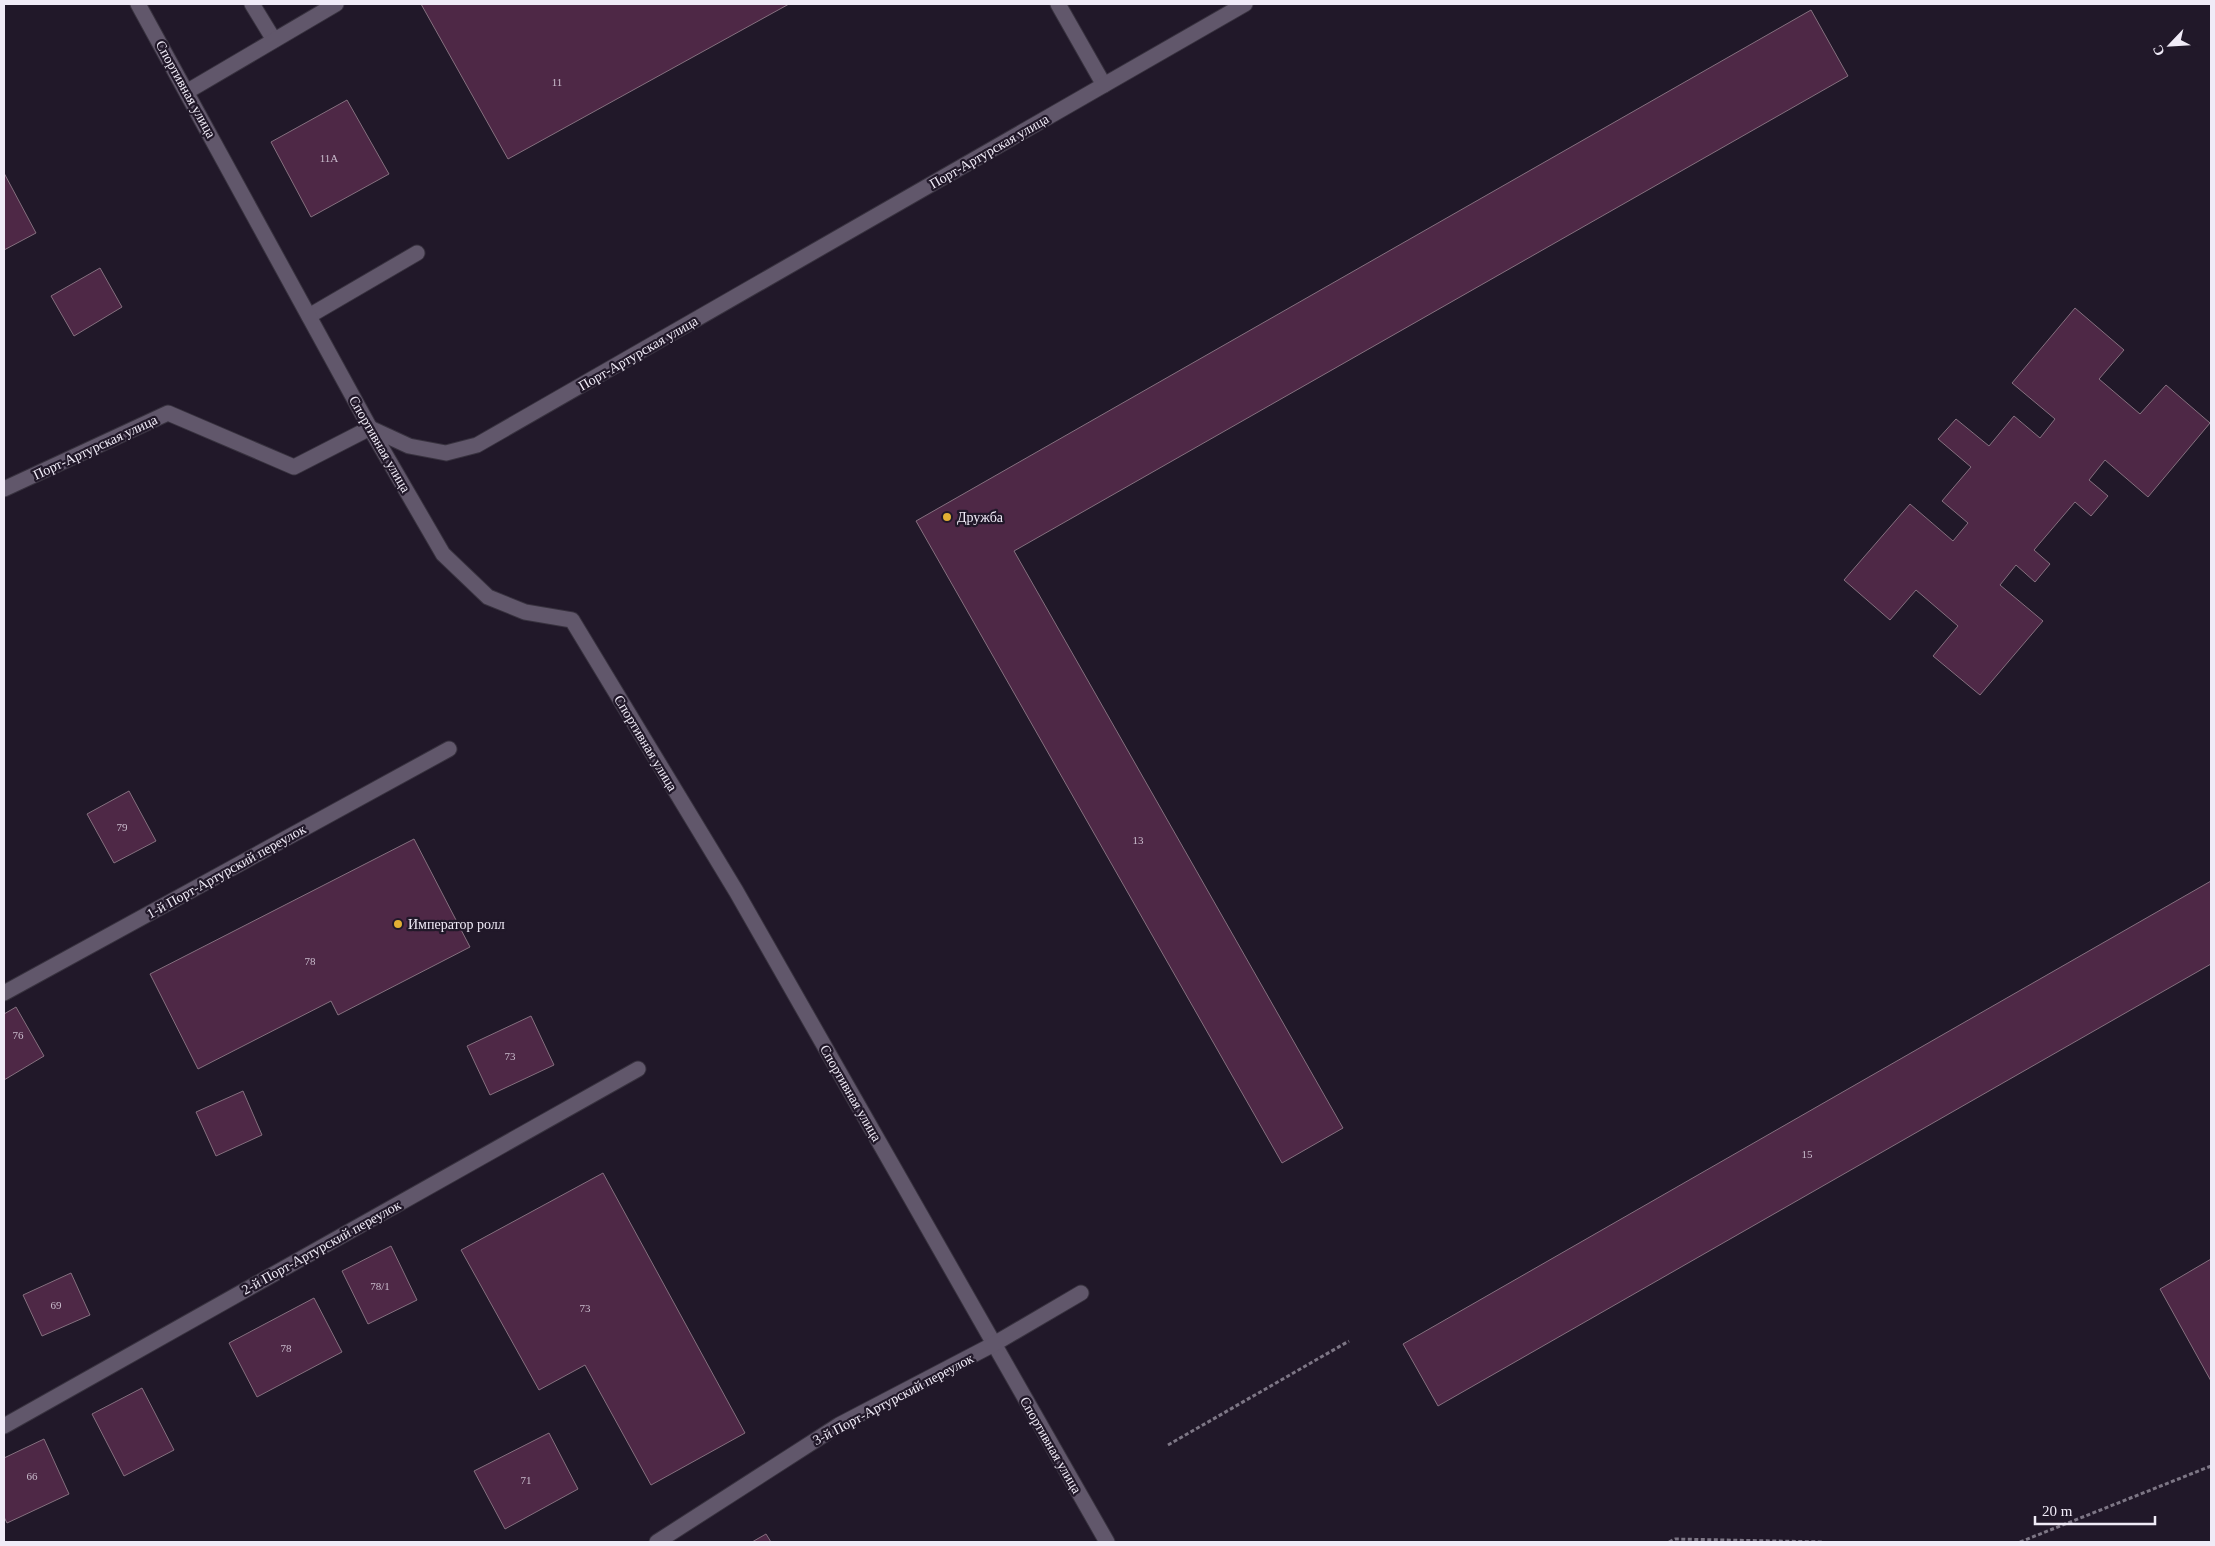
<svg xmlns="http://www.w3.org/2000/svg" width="2215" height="1546" viewBox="0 0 2215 1546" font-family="Georgia,serif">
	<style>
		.building { fill: #4e2846; stroke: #85707f }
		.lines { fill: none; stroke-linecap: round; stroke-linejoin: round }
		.service-casing { stroke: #38323f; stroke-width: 17 }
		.minor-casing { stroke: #38323f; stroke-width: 17 }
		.tertiary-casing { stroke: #38323f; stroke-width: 17 }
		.path { stroke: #7d7685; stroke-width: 3; stroke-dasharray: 4 2.5; stroke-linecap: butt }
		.service { stroke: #61576b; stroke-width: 15 }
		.minor { stroke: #61576b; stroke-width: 15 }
		.tertiary { stroke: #61576b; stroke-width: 15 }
		.poi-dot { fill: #e2af34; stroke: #211829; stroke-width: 2 }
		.labels { text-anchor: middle; stroke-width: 4.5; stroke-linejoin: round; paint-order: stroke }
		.number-label { font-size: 11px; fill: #c8bacb }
		.street-label { font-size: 14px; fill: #f0ebf7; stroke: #211829 }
		.poi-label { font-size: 14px; fill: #f0ebf7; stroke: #211829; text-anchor: start }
	</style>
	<rect width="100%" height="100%" fill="#211829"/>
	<g class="building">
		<polygon points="421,4 789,4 508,159"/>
		<polygon points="1811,10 1848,76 1014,551 1343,1128 1282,1163 916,521"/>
		<polygon points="347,100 389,174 311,217 271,142"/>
		<polygon points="4,173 36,233 4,250"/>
		<polygon points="100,268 122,307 74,336 51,296"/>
		<polygon points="2075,308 2124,350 2099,379 2140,414 2166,385 2210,423 2148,497 2105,460 2089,480 2108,496 2091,516 2075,502 2034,550 2050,564 2035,582 2016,565 2000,585 2043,621 1980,695 1933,656 1958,626 1916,590 1890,620 1844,580 1910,504 1953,541 1968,523 1942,501 1971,467 1938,439 1956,419 1989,446 2014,416 2040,438 2055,419 2012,383"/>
		<polygon points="129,791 156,841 114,863 87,814"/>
		<polygon points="414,839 470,947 338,1015 331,1001 198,1069 150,974"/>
		<polygon points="2211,881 2211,964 1438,1406 1403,1344"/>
		<polygon points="16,1007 44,1056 4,1080 4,1014"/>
		<polygon points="531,1016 554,1065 490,1095 467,1046"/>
		<polygon points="243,1091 262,1135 216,1156 196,1112"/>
		<polygon points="603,1173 745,1433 651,1485 585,1365 539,1390 461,1250"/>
		<polygon points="391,1246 417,1300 368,1324 342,1271"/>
		<polygon points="2211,1259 2211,1381 2160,1289"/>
		<polygon points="71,1273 90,1315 42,1336 23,1295"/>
		<polygon points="314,1298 342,1352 257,1397 229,1343"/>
		<polygon points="142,1388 174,1450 124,1476 92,1414"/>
		<polygon points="549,1433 578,1489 505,1529 474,1471"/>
		<polygon points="44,1439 69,1494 7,1523 4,1517 4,1458"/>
		<polygon points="766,1534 771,1542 752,1542"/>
	</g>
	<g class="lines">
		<g class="service-casing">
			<g id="service">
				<polyline points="252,4 274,40"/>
				<polyline points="1058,4 1104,85"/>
				<polyline points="188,91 336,4"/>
				<polyline points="309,316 417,253"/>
			</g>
		</g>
		<g class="minor-casing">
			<g id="minor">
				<polyline points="370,428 443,554 488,597 525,612 572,620 736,891 1107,1542"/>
				<polyline points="370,428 409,446 446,453 477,445 1245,4"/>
				<polyline points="4,489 168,413 294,467 370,428"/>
				<polyline points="4,993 449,749"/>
				<polyline points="4,1426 638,1069"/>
				<polyline points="657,1542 839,1425 994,1344 1081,1293"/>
			</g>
		</g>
		<g class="tertiary-casing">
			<polyline id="tertiary" points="138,4 370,428"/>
		</g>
		<g class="path">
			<polyline points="1168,1445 1349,1341"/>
			<polyline points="1669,1542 1675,1539 1823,1542"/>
			<polyline points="2020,1542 2211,1466"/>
		</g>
		<use href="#service" class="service"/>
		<use href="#minor" class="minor"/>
		<use href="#tertiary" class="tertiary"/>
	</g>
	<g class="poi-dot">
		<circle cx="947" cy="517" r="5"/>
		<circle cx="398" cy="924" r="5"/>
	</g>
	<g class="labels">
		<g class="number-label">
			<text x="557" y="86">11</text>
			<text x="329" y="162">11А</text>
			<text x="122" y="831">79</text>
			<text x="1138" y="844">13</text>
			<text x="310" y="965">78</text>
			<text x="18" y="1039">76</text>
			<text x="510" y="1060">73</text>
			<text x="1807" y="1158">15</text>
			<text x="380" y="1290">78/1</text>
			<text x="56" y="1309">69</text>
			<text x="585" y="1312">73</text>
			<text x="286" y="1352">78</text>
			<text x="32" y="1480">66</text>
			<text x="526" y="1484">71</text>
		</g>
		<g class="street-label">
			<text transform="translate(186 89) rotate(61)" y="5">Спортивная улица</text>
			<text transform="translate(989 151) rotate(-30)" y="5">Порт-Артурская улица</text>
			<text transform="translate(638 353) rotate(-30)" y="5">Порт-Артурская улица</text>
			<text transform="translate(380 444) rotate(60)" y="5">Спортивная улица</text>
			<text transform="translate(95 447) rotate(-25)" y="5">Порт-Артурская улица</text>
			<text transform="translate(646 743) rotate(59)" y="5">Спортивная улица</text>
			<text transform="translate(226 871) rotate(-29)" y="5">1-й Порт-Артурский переулок</text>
			<text transform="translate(851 1093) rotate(60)" y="5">Спортивная улица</text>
			<text transform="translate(321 1247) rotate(-29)" y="5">2-й Порт-Артурский переулок</text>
			<text transform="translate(893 1399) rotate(-28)" y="5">3-й Порт-Артурский переулок</text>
			<text transform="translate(1051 1445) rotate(60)" y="5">Спортивная улица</text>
		</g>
		<g class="poi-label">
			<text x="957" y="522">Дружба</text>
			<text x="408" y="929">Император ролл</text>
		</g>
	</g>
	<rect width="2215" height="1546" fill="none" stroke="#f0ebf7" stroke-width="10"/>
	<g transform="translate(2170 45) rotate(245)" stroke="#211829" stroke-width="4" paint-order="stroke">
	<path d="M0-4L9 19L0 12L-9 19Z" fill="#f0ebf7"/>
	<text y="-8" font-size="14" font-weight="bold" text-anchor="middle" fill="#f0ebf7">С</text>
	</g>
	<path d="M2035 1516v8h120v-8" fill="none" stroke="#f0ebf7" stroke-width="2.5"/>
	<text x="2042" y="1516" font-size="15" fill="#f0ebf7" stroke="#211829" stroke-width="4" paint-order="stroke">20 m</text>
</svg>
